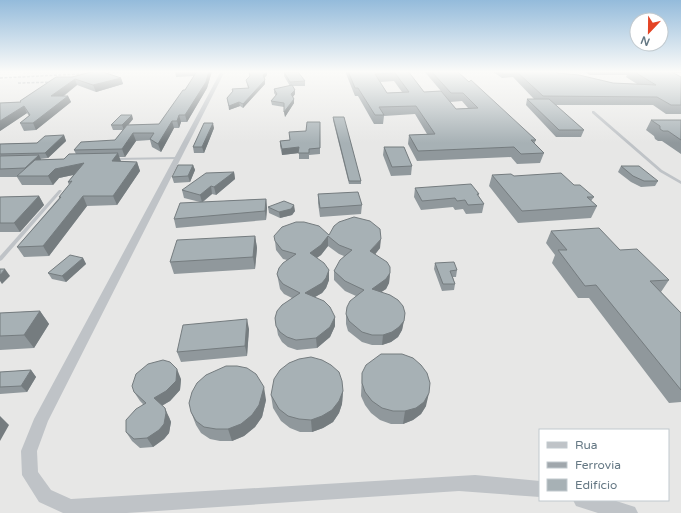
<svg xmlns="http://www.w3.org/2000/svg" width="681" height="513" viewBox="0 0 681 513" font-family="'Varela Round',sans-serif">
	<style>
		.built { fill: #e7e7e6; fill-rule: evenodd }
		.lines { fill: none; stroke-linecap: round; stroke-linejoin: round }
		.lane { fill: #bfc3c7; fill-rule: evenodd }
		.street { fill: #bfc3c7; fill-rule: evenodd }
		.rail { stroke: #a0a7ac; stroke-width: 1.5; stroke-dasharray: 3 1.5; stroke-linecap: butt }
		.wall { fill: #90989c; fill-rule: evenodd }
		.shaded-wall { fill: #757c7f }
		.building { fill: #a7b1b5; stroke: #757c7f; fill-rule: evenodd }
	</style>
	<rect width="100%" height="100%" fill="#f6f6f2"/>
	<path class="built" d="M27 71H681V513H0V80L13 79ZM540 430H668V500H540Z"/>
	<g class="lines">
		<g class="lane">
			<polygon points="592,111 594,111 662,170 681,181 681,184 660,172 592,113"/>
			<polygon points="178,157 180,158 179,159 115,160 113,159 115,158"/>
			<polygon points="59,190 61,190 62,191 2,260 0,261 0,256"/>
		</g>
		<g class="street">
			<polygon points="221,71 225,71 48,421 37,451 38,472 51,490 71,499 475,475 540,481 540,497 459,491 127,513 63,513 39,502 22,475 21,451 34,419"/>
			<polygon points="573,500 613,500 635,507 638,513 598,513 576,506"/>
		</g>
		<g class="rail">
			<polyline points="0,78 140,71"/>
			<polyline points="18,83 58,82"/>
		</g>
	</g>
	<g class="wall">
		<polygon points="175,71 212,71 207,88 187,122 181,122 179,128 174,128 161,152 152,147 150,140 136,141 125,157 119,157 121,161 137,162 140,171 117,205 87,206 49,256 24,257 17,247 59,198 59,197 69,185 68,182 73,175 59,178 53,185 22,185 17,177 0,177 0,144 37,143 64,135 66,141 48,158 40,159 41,160 64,159 76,154 74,150 115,140 123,130 113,130 111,125 133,119 128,125 159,124 185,90 194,76 176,77"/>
		<path d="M345 71H415V72H409L424 92 441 91 424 71H457L469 82 536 140 534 144 544 153 540 163 517 164 511 157 417 161 408 144 409 135 427 134 415 114 384 116 383 124H374L358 96H355ZM394 81 402 92 387 93 380 82ZM462 101 468 108 456 109 450 102Z"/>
		<polygon points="492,71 555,71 558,73 613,83 637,84 626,77 627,75 590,75 583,71 681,71 681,73 674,73 681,77 681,114 666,114 653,105 555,105 584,130 581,137 556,137 526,105 527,99 534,99 513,77 502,78"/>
		<polygon points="249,72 267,75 264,78 265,84 243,108 240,106 229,110 227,98 232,92 232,89 248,88 246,80 250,76"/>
		<polygon points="284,72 305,81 305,86 292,86 295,94 293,97 294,99 294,103 285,117 284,107 272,105 271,101 276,96 274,93 274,89 290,86 284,76"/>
		<polygon points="56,77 121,78 123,84 96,92 77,85 64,96 68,96 71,102 36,130 24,131 20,123 29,116 27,113 0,131 0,103 20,102"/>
		<polygon points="333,117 361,181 361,184 349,184 333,120"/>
		<polygon points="651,120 681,120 681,154 662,141 658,141 655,139 654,136 646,130"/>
		<polygon points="320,122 320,154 309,155 309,159 299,159 299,153 282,155 280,146 280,141 290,140 306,131"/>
		<polygon points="214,128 204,153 194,153 193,147"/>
		<polygon points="384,147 412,166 411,175 391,176 383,155"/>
		<polygon points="193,165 195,170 190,182 174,183 172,177"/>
		<polygon points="621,166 658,181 655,186 641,187 631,182 618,172"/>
		<polygon points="234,172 235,179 216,195 212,194 203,202 266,199 267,208 266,220 176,228 174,219 200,202 184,198 182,190"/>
		<polygon points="492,175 514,176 574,185 594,197 591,201 597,206 591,218 518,223 489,186"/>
		<polygon points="415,188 479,194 478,196 484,204 482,213 466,214 463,209 455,210 453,207 421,210 414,197"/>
		<polygon points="318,194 362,205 361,214 320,217 318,203"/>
		<polygon points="39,196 44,205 20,232 0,232 0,197"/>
		<polygon points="268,207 295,211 292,215 280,218 269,213"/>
		<polygon points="551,231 620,250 669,280 661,292 681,313 681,402 669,403 589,298 578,298 552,263 555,255 546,243"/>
		<polygon points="329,235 380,248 375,254 390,273 389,283 386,289 381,292 405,313 402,330 398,337 391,342 382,345 372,345 362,342 348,331 346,324 346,314 356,296 345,291 334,280 334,271 344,256 339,254 328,246 321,255 317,258 329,280 326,288 322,293 315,297 335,317 335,326 330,337 317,348 297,350 288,347 282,342 278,335 275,318 292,298 284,294 280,289 277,274 287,260 283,259 276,250 275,241"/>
		<polygon points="255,236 257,248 255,269 174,274 170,262"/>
		<polygon points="83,258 86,264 66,282 52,279 48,273"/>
		<polygon points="435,263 457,270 456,277 453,277 455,284 454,290 442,291 434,269"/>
		<polygon points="40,311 49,324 34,348 0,350 0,313"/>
		<polygon points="249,329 247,356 181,362 177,352"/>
		<polygon points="31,370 36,377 27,392 0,394 0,372"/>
		<polygon points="362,373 426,406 421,414 413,420 403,424 391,424 380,420 371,413 365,405 361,396"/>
		<polygon points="181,379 180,390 170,401 162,406 169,417 171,422 169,433 164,439 153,447 140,448 132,441 126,432 143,404 140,401 134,392"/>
		<polygon points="343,391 342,404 339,413 333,422 323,428 312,432 300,432 290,428 281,421 273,408 271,395"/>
		<polygon points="266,400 262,417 255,427 244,436 232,441 220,441 210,439 201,433 196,425 191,412"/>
	</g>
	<g class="shaded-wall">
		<polygon points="209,71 212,71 207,88 187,122 185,115"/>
		<polygon points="267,71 267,75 263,79 263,75"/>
		<polygon points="121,78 123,84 96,92 93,85"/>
		<polygon points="75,79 77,85 54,103 51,96"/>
		<polygon points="265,80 265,84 243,108 243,104"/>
		<polygon points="295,90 295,94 292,98 291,94"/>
		<polygon points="68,96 71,102 36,130 33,123"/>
		<polygon points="294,99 294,103 285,117 284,112"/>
		<polygon points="239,102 240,106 229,110 229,106"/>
		<polygon points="24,106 27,113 0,131 0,121"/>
		<polygon points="132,115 133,119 124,130 122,125"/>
		<polygon points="179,115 181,122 179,128 177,121"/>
		<polygon points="172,121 174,128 161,152 158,144"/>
		<polygon points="213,123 214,128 204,153 202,147"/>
		<polygon points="133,133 136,141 125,157 122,149"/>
		<polygon points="64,135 66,141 48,158 45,153"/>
		<polygon points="299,147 299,153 282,155 282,149"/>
		<polygon points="118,153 121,162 112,161"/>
		<polygon points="39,155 43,164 25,168"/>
		<polygon points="137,162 140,171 117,205 113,196"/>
		<polygon points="84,163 87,172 59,178 53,185 48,176 55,169"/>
		<polygon points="193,165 195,170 190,182 188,176"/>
		<polygon points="234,172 235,179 216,195 214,187"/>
		<polygon points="211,186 212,194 202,202 200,195"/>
		<polygon points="39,196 44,205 20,232 14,223"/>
		<polygon points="83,196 87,206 49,256 43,246"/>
		<polygon points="266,199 267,208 266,220 265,211"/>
		<polygon points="294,205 295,211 292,215 280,218 279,212"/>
		<polygon points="255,236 257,248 255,269 253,257"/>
		<polygon points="328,236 328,246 321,255 310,262 310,253"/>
		<polygon points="381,239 380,248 370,261 370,251"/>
		<polygon points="83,258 86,264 66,282 62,276"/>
		<polygon points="5,269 10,276 2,284 0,281 0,275"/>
		<polygon points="329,270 329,280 326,288 322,293 306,302 305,293"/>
		<polygon points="390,273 389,283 386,289 371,299 372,289"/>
		<polygon points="40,311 49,324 34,348 24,335"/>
		<polygon points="335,317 335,326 330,337 317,348 316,338"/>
		<polygon points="247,319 249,329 247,356 245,346"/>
		<polygon points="404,321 402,330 398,337 391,342 382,345 383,335"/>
		<polygon points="177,369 181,379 180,390 170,401 159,407 154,398"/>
		<polygon points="31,370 36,377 27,392 21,386"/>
		<polygon points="264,387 266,400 262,417 255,427 244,436 232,441 228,429"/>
		<polygon points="343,391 342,404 339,413 333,422 323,428 312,432 311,420"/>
		<polygon points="429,393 426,406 421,414 413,420 403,424 405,411"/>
		<polygon points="165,408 171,422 169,433 164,439 153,447 147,438"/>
		<polygon points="0,416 9,425 0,441"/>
	</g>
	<g class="building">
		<polygon points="95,71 100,71 121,78 93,85 75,79 51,96 68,96 33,123 20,123 30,115 24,106 0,121 0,103 21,102 20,101 56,77 72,77"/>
		<polygon points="197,71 209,71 206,82 185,115 179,115 177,121 172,121 158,144 150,139 154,133 133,133 122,149 74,150 81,142 115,140 127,125 159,124 183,90 185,90"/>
		<polygon points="250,71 267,71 263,75 265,80 243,104 239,102 229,106 227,98 233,91 232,89 249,88 246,80 250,76 249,72"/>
		<path d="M348 71H408L424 92 441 91 456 109 478 108 463 93H451L431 71H457L469 82 471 80 536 140H531L544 153 521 154 514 147 418 151 409 135 435 134 416 106 379 107 384 115H375L358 88H355ZM395 73 409 92 387 93 375 74Z"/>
		<polygon points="498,71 515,71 514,74 503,74"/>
		<polygon points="516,71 555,71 558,73 579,75 613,83 656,85 633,71 670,71 681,77 681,105 671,105 657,97 543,96"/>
		<polygon points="284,72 298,72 305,81 290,82"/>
		<polygon points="292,85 295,90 291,94 294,99 284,112 284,103 271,101 277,94 274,89"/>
		<polygon points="527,99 549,99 584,130 559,130"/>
		<polygon points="121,115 132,115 122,125 111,125"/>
		<polygon points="333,117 344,117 361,181 349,181"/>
		<polygon points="651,120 681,120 681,140 668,131 663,131 660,129 660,126"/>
		<polygon points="307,122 320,122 320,148 309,149 309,153 298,153 299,147 282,149 280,141 290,140 289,132 306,131"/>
		<polygon points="204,123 213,123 202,147 193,147"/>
		<polygon points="64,135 45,153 0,154 0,144 37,143 45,136"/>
		<polygon points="384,147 404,147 412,166 392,167"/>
		<polygon points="118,153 112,161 137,162 113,196 83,196 43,246 17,247 61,197 59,197 72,181 68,182 84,163 55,169 48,176 17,176 35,160 64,159 69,154"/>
		<polygon points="39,155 25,168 0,169 0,156"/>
		<polygon points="178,165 193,165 188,176 172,177"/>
		<polygon points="621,166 639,166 658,181 644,181 633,176"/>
		<polygon points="234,172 214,187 211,186 200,195 182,190 206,173"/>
		<polygon points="561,173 574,185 580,185 594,197 587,197 597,206 522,211 492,175 511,174 514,176"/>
		<polygon points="471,184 479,194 477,194 484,204 468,205 465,200 457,201 455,198 422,201 415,188"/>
		<polygon points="358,192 362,205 320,208 318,194"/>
		<polygon points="39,196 14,223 0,223 0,197"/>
		<polygon points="266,199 265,211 174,219 180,203"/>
		<polygon points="284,201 294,205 291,209 279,212 268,207"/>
		<polygon points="354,217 370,221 380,229 381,239 370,251 387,262 390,267 390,273 386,279 372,289 390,295 398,300 403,306 405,313 404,321 399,327 392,332 383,335 372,335 362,332 349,321 346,314 347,307 350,301 364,290 345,281 334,271 340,260 352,250 339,245 328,236 321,245 310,253 324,263 329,270 326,278 322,283 305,293 324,301 330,307 335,317 330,327 316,338 296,340 287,337 280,332 276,326 275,318 277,311 282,305 300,293 283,284 279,279 277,274 279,268 283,263 296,254 282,250 275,241 274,236 282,227 296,222 304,222 319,226 329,235 334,226 339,222"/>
		<polygon points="599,228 620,250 637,249 669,280 650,281 681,313 681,390 596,285 585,286 558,250 567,250 551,231"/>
		<polygon points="255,236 253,257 170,262 177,240"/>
		<polygon points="70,255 83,258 62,276 48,273"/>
		<polygon points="454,262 457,270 450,271 455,284 443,284 435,263"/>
		<polygon points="0,269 5,269 0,275"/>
		<polygon points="40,311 24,335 0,336 0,313"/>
		<polygon points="247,319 245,346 177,352 183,325"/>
		<polygon points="381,354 402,354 413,358 421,365 427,373 430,383 429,393 424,402 416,408 405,411 393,411 382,408 372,401 365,392 362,383 362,373 366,365"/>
		<polygon points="311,357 322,360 331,365 339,372 342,381 343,391 339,401 332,410 322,416 311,420 299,419 288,416 279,409 271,395 274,379 280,370 289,363 299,359"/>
		<polygon points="163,360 170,362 177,369 176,381 166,391 154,398 165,408 166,413 164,424 159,430 147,438 134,439 126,432 126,420 136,409 146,403 134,392 132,386 136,374 148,364"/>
		<polygon points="226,366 237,366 247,368 256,374 264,387 259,405 252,415 241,424 228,429 216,429 204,427 196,421 191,412 189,403 192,392 197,383 206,375"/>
		<polygon points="31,370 21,386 0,387 0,372"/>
	</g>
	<linearGradient id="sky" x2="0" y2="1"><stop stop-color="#94bbdb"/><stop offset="0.5" stop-color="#fbfbf9"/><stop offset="1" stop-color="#fbfbf9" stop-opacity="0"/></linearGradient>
	<rect width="681" height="143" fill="url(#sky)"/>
	<rect x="539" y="429" width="130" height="72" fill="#ffffff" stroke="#c1c9ce"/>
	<rect x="547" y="442" width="20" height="6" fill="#bfc3c7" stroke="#c1c9ce"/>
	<text x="575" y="449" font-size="12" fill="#657884">Rua</text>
	<rect x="547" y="462" width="20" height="6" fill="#a0a7ac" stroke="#c1c9ce"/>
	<text x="575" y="469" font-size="12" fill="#657884">Ferrovia</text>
	<rect x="547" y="479" width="20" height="12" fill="#a7b1b5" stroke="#c1c9ce"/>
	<text x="575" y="489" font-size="12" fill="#657884">Edifício</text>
	<g transform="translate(649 32) rotate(202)"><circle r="19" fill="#ffffff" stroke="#c1c9ce"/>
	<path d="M0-3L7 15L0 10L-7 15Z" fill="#e44425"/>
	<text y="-6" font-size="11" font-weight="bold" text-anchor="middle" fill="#657884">N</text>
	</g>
</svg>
